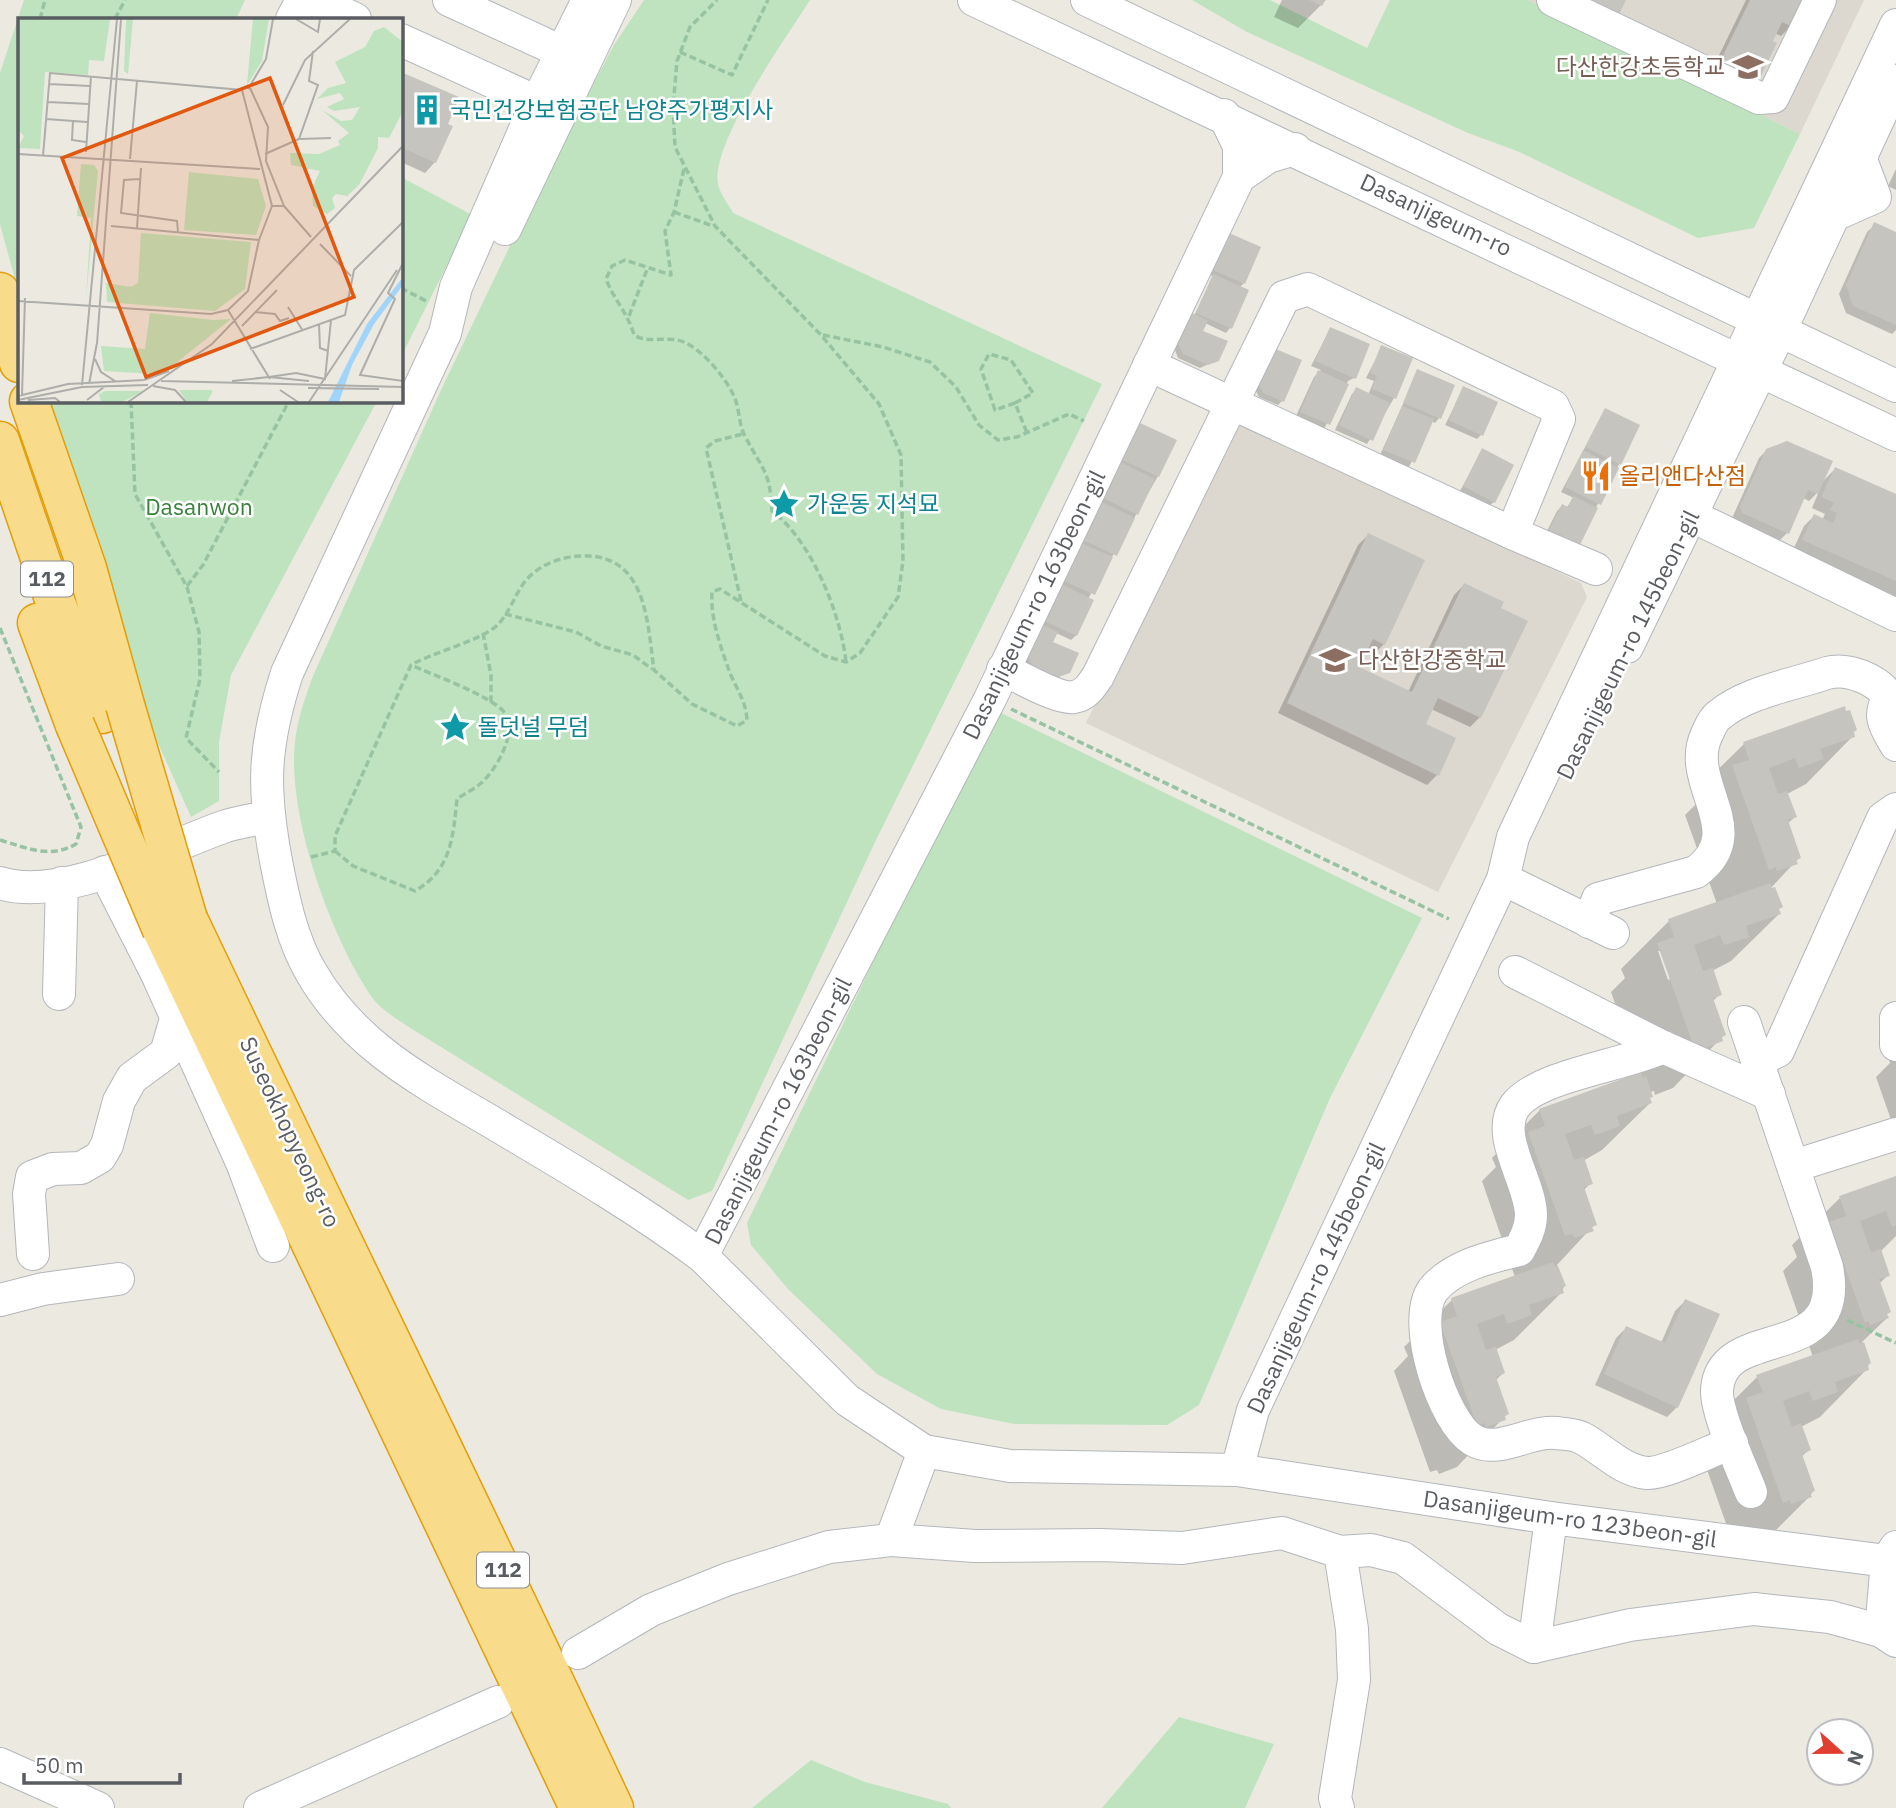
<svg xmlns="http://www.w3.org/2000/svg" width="1896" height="1808" viewBox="0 0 1896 1808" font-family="'IBM Plex Sans','Noto Sans KR',sans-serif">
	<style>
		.education { fill: #dcd8cf }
		.green { fill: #bee3be }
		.shadow { fill: #0003; fill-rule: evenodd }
		.building { fill: #c6c4be }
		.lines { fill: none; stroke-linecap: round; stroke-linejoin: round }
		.minor-casing { stroke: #b3b7bb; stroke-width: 34 }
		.highway-casing { stroke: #e39e0a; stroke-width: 41 }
		.path { stroke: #97c3a3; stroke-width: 3.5; stroke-dasharray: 7 3.5; stroke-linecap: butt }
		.minor { stroke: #fff; stroke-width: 32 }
		.highway { stroke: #f8dc8b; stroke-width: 38 }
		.highway-bridge-casing { stroke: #e39e0a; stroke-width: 41; stroke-linecap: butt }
		.highway-bridge { stroke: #f8dc8b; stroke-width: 38 }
		.labels { text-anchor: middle; stroke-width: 5; stroke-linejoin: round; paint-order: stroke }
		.shield { fill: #fff; stroke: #8b8e90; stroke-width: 2 }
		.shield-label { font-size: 21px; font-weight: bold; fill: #595d61 }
		.education-label { font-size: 23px; fill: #785e54; stroke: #fff; text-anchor: end }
		.culture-label { font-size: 23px; fill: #0d838f; stroke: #fff; text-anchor: start }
		.street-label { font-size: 23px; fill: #595d61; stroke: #fff }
		.food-label { font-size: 23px; fill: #c56008; stroke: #fff; text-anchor: start }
		.park-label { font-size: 23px; fill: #38823b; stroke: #fff }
		.inset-road { fill: none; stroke: #adadaa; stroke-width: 2 }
		.view { fill: #e15910; fill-opacity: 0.15; stroke: #e15910; stroke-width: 3.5 }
		.inset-edge { fill: none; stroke: #595d61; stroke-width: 3.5 }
	</style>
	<rect width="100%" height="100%" fill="#ece9e1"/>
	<g class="education">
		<polygon points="1528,0 1864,0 1800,134"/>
		<polygon points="1241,421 1581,583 1587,597 1438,892 1086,723 1226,425"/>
	</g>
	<g class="green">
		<polygon points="24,0 245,0 236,19 19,19 19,294 0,224 0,73"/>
		<path d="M644 0H810C787 37 710 143 718 184 720 194 729 205 733 213L1102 384 876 840 712 1191 688 1200 412 1029C400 1021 383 1011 374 1000 333 942 293 830 294 759 294 729 303 703 313 676L441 390 531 202 614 45Z"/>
		<polygon points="1192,0 1270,0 1367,48 1390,0 1528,0 1800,134 1754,228 1698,238 1517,151 1468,133 1247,32"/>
		<polygon points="401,177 472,215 401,357"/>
		<polygon points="49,401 377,401 231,675 219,742 219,801 191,817 132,685 104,554"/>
		<polygon points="999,712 1422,918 1330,1098 1199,1405 1167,1425 1014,1424 941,1409 877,1374 788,1289 751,1245 747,1223 992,716"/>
		<polygon points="1179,1717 1274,1744 1245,1808 1102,1808"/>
		<polygon points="811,1760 865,1782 948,1804 951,1808 752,1808"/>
	</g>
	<g class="shadow">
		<polygon points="1282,0 1326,0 1298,28 1274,17"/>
		<polygon points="1746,0 1804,0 1791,26 1781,36 1774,33 1706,82"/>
		<polygon points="401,73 457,98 445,125 435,162 425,173 401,162"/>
		<polygon points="1896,169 1896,190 1888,186"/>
		<polygon points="1875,225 1896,234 1896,330 1892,334 1846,313 1839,294 1867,232"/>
		<polygon points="1225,240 1244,283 1239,288 1230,328 1226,333 1205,323 1201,332 1217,360 1200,368 1178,358 1175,350 1187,320 1194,316 1213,276 1210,275"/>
		<polygon points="1330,329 1354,378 1348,381 1324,429 1296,416 1314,377 1321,370 1311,366"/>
		<polygon points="1382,347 1411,359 1394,398 1367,444 1335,430 1352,394 1357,389 1368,395 1374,381 1366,378"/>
		<polygon points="1267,354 1282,401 1278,405 1259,397 1253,386"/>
		<polygon points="1418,371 1439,418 1435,423 1431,421 1409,467 1380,455"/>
		<polygon points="1464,388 1482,434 1477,439 1445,425"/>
		<polygon points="1605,410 1619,464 1574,549 1545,535 1557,511 1562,506 1566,508 1574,498 1561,492"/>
		<polygon points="1140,425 1158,476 1088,599 1076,635 1071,640 1056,633 1051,642 1068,672 1050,682 1028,671 1023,660"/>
		<polygon points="1767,450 1822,482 1835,469 1896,496 1896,596 1793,550 1804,526 1814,516 1822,520 1825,514 1812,508 1819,491 1809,501 1803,498 1787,533 1780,540 1735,520 1733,516 1759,458"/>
		<polygon points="1482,451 1494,502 1489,506 1460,491"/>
		<polygon points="1368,535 1384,644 1374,654 1365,650 1357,668 1408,692 1454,595 1464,585 1480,717 1470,727 1431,709 1423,725 1437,775 1427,785 1278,713 1358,545"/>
		<path d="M1852 733 1853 736 1806 784 1787 794 1795 817 1787 824 1799 858 1768 891 1779 914 1731 961 1712 971 1720 994 1712 1002 1724 1035 1673 1088 1655 1095 1654 1091 1650 1092V1103L1602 1150 1583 1161 1591 1183 1583 1191 1595 1224 1557 1265 1564 1286 1562 1292 1514 1340 1495 1350 1503 1373 1496 1380 1507 1414 1457 1467 1439 1474 1437 1470 1430 1472 1394 1371 1408 1356 1404 1347 1452 1300 1515 1277 1482 1181 1496 1167 1492 1158 1540 1110 1640 1075 1611 992 1625 978 1621 969 1669 921 1717 904 1685 815 1699 801 1696 791 1744 744ZM1658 951H1662L1672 978 1668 980Z"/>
		<polygon points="1896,1045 1896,1134 1876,1077 1890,1063 1887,1054"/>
		<polygon points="1896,1178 1896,1236 1880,1252 1888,1275 1879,1284 1887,1318 1862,1342 1869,1363 1867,1369 1820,1417 1801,1427 1809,1450 1801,1457 1813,1491 1810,1496 1762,1544 1735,1549 1699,1447 1713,1434 1710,1424 1757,1377 1813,1357 1783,1271 1797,1257 1792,1245 1840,1198"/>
		<polygon points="1685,1301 1677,1407 1667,1417 1595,1385 1616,1338 1626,1328 1661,1343 1675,1311"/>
	</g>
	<g class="building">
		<polygon points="1309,0 1325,0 1322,6"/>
		<polygon points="1573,0 1626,0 1616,21"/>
		<polygon points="1750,0 1806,0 1793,27 1782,22 1773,41 1777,43 1754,90 1715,72"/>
		<polygon points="401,72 459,97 448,124 453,126 436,163 403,148"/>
		<polygon points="1874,222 1896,232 1896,325 1853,306 1846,285"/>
		<polygon points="1229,233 1261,247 1245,284 1213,270"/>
		<polygon points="1213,274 1249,290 1232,329 1196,313"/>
		<polygon points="1192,313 1208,321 1203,331 1228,341 1219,361 1208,365 1183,354 1178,344"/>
		<polygon points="1330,327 1370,344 1356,379 1315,361"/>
		<polygon points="1381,345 1413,358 1396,399 1372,389 1377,376 1370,373"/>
		<polygon points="1271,347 1302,360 1284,402 1263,393 1257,380"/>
		<polygon points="1417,369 1455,385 1441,419 1403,403"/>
		<polygon points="1318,370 1349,384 1330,425 1300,412"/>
		<polygon points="1463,386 1498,402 1483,436 1448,420"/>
		<polygon points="1356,387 1390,403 1373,441 1339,425"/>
		<polygon points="1402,406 1434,419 1415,463 1383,450"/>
		<polygon points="1605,408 1640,425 1621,465 1585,447"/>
		<polygon points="1140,423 1177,440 1159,477 1122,460"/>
		<polygon points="1787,441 1833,461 1818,494 1808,490 1789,534 1742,513 1740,507 1766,449"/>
		<polygon points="1482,448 1514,465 1495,503 1463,486"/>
		<polygon points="1583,450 1619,468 1601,505 1565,487"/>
		<polygon points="1120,462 1155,479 1138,515 1103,498"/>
		<polygon points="1835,467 1896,494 1896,581 1802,540 1814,514 1833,523 1837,513 1830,510 1834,503 1821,497"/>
		<polygon points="1573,496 1598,508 1580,545 1549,530 1562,504 1568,507"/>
		<polygon points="1100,501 1135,518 1117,556 1083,540"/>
		<polygon points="1368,533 1425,560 1385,645 1373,639 1359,667 1412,692 1464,583 1504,602 1501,608 1528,621 1481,718 1438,698 1426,724 1456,738 1439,776 1287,703"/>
		<polygon points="1079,542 1113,557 1095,595 1062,580"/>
		<polygon points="1061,584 1094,600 1077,636 1044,621"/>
		<polygon points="1041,624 1058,632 1053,642 1079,653 1070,673 1055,678 1033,667 1027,655"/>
		<polygon points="1845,706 1846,711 1850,710 1857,730 1854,732 1855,737 1820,749 1824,759 1799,768 1795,758 1769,768 1778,794 1787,791 1797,817 1788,820 1801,858 1796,860 1798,864 1777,871 1776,867 1769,870 1732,765 1749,760 1743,742"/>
		<polygon points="1770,883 1772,888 1775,887 1783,907 1779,909 1781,914 1746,926 1749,937 1724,945 1720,935 1694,945 1703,971 1713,968 1722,995 1713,998 1726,1035 1722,1037 1723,1041 1703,1049 1701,1044 1694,1047 1657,943 1674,937 1668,919"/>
		<polygon points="1641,1072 1643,1078 1646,1076 1653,1097 1650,1098 1652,1103 1617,1116 1620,1126 1595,1135 1591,1125 1565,1134 1574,1160 1584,1157 1593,1184 1584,1187 1597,1225 1592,1227 1594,1231 1574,1238 1572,1234 1565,1236 1528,1132 1545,1126 1539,1109"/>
		<polygon points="1896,1176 1896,1225 1892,1227 1886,1211 1860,1221 1871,1252 1881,1249 1890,1276 1879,1279 1891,1312 1887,1314 1889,1318 1870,1325 1869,1321 1865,1323 1829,1222 1846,1216 1839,1196"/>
		<polygon points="1553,1262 1555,1267 1558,1266 1566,1286 1562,1287 1564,1293 1529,1305 1532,1315 1507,1324 1504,1314 1477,1324 1486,1350 1496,1347 1505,1373 1496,1377 1509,1414 1505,1416 1506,1420 1486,1427 1485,1423 1477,1426 1440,1322 1457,1316 1451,1298"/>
		<polygon points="1685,1299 1720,1314 1678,1408 1604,1374 1626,1326 1665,1343"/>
		<polygon points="1858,1339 1860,1344 1864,1342 1871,1363 1868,1365 1869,1370 1835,1382 1838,1392 1813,1401 1809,1391 1783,1401 1792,1427 1801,1423 1811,1450 1802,1454 1815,1491 1810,1493 1812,1497 1791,1504 1790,1500 1783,1503 1746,1398 1763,1392 1756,1375"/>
	</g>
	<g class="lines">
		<g class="minor-casing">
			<g id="minor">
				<polyline points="315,0 355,19"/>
				<polyline points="449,0 562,52"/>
				<path d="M588 0 537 102 456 287 445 333 287 673C263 747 262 789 277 866 284 901 292 940 311 972 357 1052 434 1087 510 1133 576 1172 641 1211 702 1256L990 699 1239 177"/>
				<polyline points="974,0 1896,435"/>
				<polyline points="1087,0 1896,386"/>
				<polyline points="1553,0 1759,98 1773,97 1820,0"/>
				<polyline points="292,19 302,0"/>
				<polyline points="401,40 537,102"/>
				<polyline points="1224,115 1239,146 1239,177 1268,157 1295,149"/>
				<polyline points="1832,216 1875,197 1860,157"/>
				<polyline points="505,229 615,0"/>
				<polyline points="1149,365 1512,533 1596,569"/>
				<polyline points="1690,515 1896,615"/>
				<polyline points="1627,647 1781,329 1896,81"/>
				<path d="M1003 669C1018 676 1059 700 1074 697 1086 695 1092 685 1098 676L1284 297 1308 289 1553 406 1559 419 1512 533"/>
				<polyline points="105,872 157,974 243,1165 273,1246"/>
				<polyline points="1503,879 1613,933"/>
				<path d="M0 883C63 903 165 847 226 826 239 822 254 820 267 817"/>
				<path d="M1589 922 1598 899 1696 872C1752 831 1683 783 1707 734 1710 728 1712 721 1718 716 1746 692 1792 685 1827 673 1848 667 1878 680 1889 697 1877 716 1885 726 1896 745"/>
				<polyline points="1515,972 1663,1047 1769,1094"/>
				<polyline points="59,994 62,883"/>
				<polyline points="1896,1018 1896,1045"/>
				<path d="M1744 1022 1827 1267C1847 1368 1721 1320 1717 1390 1716 1413 1742 1469 1751 1492"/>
				<path d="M1663 1047C1624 1066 1538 1075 1515 1106 1494 1135 1531 1183 1531 1215 1531 1228 1525 1239 1519 1250 1490 1257 1452 1266 1433 1290 1410 1322 1443 1422 1473 1440 1498 1455 1529 1430 1556 1433 1564 1434 1575 1434 1582 1438 1603 1449 1622 1471 1647 1473 1665 1474 1712 1450 1732 1443"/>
				<polyline points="1757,1061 1778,1051 1883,818 1896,809"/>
				<polyline points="1794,1166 1896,1134"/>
				<polyline points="33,1254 29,1194 32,1177 53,1169 81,1168 100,1157 107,1145 119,1101 132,1078 166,1053 176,1019"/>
				<polyline points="702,1256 847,1400 924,1451 1010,1466 1237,1470 1551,1518 1887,1561 1896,1547"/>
				<polyline points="0,1300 43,1289 118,1279"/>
				<polyline points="924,1451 891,1540 975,1546 1100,1545 1182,1548 1282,1533 1340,1552 1371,1550 1403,1558 1498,1629 1534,1647 1630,1625 1754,1609 1830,1617 1881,1631"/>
				<polyline points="1237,1470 1253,1410 1503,879 1513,837 1896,25"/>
				<polyline points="1887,1561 1881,1631 1896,1641"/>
				<polyline points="1534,1647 1551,1518"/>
				<polyline points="578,1653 651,1610 728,1579 829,1547 891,1540"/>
				<polyline points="0,1764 98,1808"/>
				<polyline points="260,1808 498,1702"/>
				<polyline points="1338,1808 1335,1798 1354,1680 1352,1629 1340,1552"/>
			</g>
		</g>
		<g class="highway-casing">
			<g id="highway">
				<polyline points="0,292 19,363"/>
				<polyline points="29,401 87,568 125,705"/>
				<polyline points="0,441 53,596 102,714"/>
				<polyline points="37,623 75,725"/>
				<path d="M188 919C329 1216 475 1510 614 1808"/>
				<polyline points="162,930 579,1808"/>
			</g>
		</g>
		<g class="path">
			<polyline points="40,19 45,0"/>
			<polyline points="115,19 125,0"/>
			<polyline points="680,52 732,75 768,0"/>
			<path d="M684 169 674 212 665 231 671 275 625 260 612 266 606 279C614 300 628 313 634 335 650 345 668 334 686 343 704 352 724 376 733 394 740 407 738 424 745 436 762 470 770 469 772 511 811 540 841 614 846 662"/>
			<polyline points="674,212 713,226"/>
			<polyline points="401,288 428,302"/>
			<polyline points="629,316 648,267"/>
			<polyline points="823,335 883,347 930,362 956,387 979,425 998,440 1017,437 1069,414 1084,421"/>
			<polyline points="131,401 135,494 187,587 199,632 200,679 186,738 219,772"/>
			<polyline points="1015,403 1033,393 1011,360 989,354 981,369 995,410 1015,403 1027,433"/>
			<polyline points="187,586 203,565 289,401"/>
			<polyline points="741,601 706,448 715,441 743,434"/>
			<polyline points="505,614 576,632 601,646 633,655 652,669"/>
			<path d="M0 628 81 827 76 844C50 859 27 848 0 840"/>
			<polyline points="483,633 491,675 491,702"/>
			<polyline points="1011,709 1449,919"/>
			<path d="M335 851 353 866 415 891C451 870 453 838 457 799 464 794 473 790 480 784 496 771 519 731 504 712 491 696 431 674 411 665"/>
			<path d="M311 857 335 851V836L411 665C436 651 471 644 494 628 510 615 514 594 527 579 540 565 560 557 579 556 647 552 647 621 654 670L692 704 737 726 747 720C746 701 737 690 730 673 721 648 710 618 712 592L720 589 825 656 846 662 860 653 898 597 903 561 901 455 879 404 821 335 715 226 675 147 673 107 677 61 690 27 717 0"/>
			<polyline points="1847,1320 1896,1343"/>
		</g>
		<use href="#minor" class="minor"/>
		<use href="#highway" class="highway"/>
		<g class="highway-bridge-casing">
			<g id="highway-bridge">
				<polyline points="125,705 188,919"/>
				<polyline points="75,725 162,930"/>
			</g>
		</g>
		<use href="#highway-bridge" class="highway-bridge"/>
	</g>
	<defs>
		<g id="school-bare" transform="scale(2.415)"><path d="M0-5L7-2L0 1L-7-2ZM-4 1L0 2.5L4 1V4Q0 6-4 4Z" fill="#8d6e63" stroke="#fff" stroke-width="2.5" paint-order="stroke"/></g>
		<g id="building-bare" transform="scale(2.415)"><path d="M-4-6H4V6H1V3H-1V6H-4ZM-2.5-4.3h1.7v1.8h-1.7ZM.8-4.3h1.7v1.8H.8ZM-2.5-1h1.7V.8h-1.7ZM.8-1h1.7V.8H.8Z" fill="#0f9aa8" stroke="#fff" stroke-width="2.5" paint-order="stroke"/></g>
		<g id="restaurant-bare" transform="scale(2.415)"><path d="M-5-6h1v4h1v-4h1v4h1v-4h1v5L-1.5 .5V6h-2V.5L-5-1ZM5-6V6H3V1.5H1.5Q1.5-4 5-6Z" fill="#e8710a" stroke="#fff" stroke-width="2.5" paint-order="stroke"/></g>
		<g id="sight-bare" transform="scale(2.415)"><path d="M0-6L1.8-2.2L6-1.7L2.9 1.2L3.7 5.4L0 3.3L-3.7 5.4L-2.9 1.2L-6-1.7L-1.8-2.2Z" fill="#0f9aa8" stroke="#fff" stroke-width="2.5" paint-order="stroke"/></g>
	</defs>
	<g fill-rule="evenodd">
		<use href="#school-bare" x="1748" y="67"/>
		<use href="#building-bare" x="427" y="110"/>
		<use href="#restaurant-bare" x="1596" y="476"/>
		<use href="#sight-bare" x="784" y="504"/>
		<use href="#school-bare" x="1335" y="660"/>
		<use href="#sight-bare" x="455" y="727"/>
	</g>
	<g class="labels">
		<g class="shield">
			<rect x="21" y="561.5" width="52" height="35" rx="5"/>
			<rect x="477" y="1552.5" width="52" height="35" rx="5"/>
		</g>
		<g class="shield-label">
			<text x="47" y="586">112</text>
			<text x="503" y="1577">112</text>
		</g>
		<g class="education-label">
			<text x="1725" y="75">다산한강초등학교</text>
			<text x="1358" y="668" text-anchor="start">다산한강중학교</text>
		</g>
		<g class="culture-label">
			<text x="450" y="118">국민건강보험공단 남양주가평지사</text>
			<text x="807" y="512">가운동 지석묘</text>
			<text x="478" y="735">돌덧널 무덤</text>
		</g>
		<g class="street-label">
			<text transform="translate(1436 215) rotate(25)" y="8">Dasanjigeum-ro</text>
			<text transform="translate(1034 605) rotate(-64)" y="8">Dasanjigeum-ro 163beon-gil</text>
			<text transform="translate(1628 645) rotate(-64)" y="8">Dasanjigeum-ro 145beon-gil</text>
			<text transform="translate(778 1111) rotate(-63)" y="8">Dasanjigeum-ro 163beon-gil</text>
			<text transform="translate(290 1132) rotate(65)" y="8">Suseokhopyeong-ro</text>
			<text transform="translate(1316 1278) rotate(-65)" y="8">Dasanjigeum-ro 145beon-gil</text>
			<text transform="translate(1570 1519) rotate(8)" y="8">Dasanjigeum-ro 123beon-gil</text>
		</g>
		<g class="food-label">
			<text x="1619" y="484">올리앤다산점</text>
		</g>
		<g class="park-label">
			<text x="199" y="515">Dasanwon</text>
		</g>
	</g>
	<g transform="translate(18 18)">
		<rect width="385" height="385" fill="#ece9e1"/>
		<path d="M0 1H92L86 43 71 42 70 57 27 54 22 131 0 130 6 118 0 112ZM108 1H115L110 56 106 53ZM235 1H251L244 43 229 67ZM366 9 385 24V93L371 120 360 119V130L341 167 329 178 318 176 314 180 317 190 309 196 295 188 294 170 302 153 273 147 272 135 301 136 322 127 320 123 331 115 304 92 323 103 334 102 342 89 316 93 309 89 326 81 322 75 299 81 310 70 328 65 317 44 347 29 356 13ZM63 146 76 147 80 153 68 281 73 200 59 198ZM171 154 240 161 248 188 238 217 166 212ZM123 215 233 224 227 271 197 293 89 284 88 265 113 269 120 265ZM132 295 195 302 213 301 152 350 136 356 86 353 83 328 127 331ZM161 372H192L195 373 189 384H169ZM87 373H126L104 384H83L81 376Z" fill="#bee3be"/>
		<path d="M385 259V267L356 306 334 347 321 384H310L349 306Z" fill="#a1d4fb"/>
		<path class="inset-road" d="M278 1 300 14 302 1M31 66 72 68M232 70 250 109 248 143 266 188H254M230 71 248 41 255 1M30 84 71 86M265 87 287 42 332 1M28 101 69 104M55 103 54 122 68 124M281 121 313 120M68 134 73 58M0 136 242 151M247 136 281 121 300 67 291 63 295 33M25 138 32 55 224 72 254 188 241 222M112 141 119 63M122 161 106 162 103 195 159 203 160 214M266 188 293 219M119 210 123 150M302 226 333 258M385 245 370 275 377 281 342 357 385 363M0 283 193 296 210 292 230 273 241 222 93 208M270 289 285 313M210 292 252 361M237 294 257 296 262 303 271 300M301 306 302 330 310 333M224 308 259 272M232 331 327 297 336 252 385 204M77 341 83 354 97 363M251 359 278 355 307 361 313 302M126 362 151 353M143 363 385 369M214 363 251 359 291 363M71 366 79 325 103 1M64 367 99 1M135 368 157 372 168 384M290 370 361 371M262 372 280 384M4 377 7 280M0 378 50 366 126 362M0 382 64 369 130 367M10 382 37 380 42 384M69 382 86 369M110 384 194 326 385 128M291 384 379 252"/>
		<path class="view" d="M252 60 336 279 128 359 44 140Z"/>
		<rect width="385" height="385" class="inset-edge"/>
	</g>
	<g transform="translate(1840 1752) rotate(111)"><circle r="33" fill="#ffffff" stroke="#bdbec0" stroke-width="2"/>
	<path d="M0-5L12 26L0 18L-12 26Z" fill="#e13e31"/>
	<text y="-10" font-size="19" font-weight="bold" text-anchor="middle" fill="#595d61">N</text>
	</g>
	<path d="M24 1773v10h156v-10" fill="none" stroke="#595d61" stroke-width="3.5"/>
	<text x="35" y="1773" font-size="21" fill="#595d61" stroke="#ffffff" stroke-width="5" paint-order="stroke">50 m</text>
</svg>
